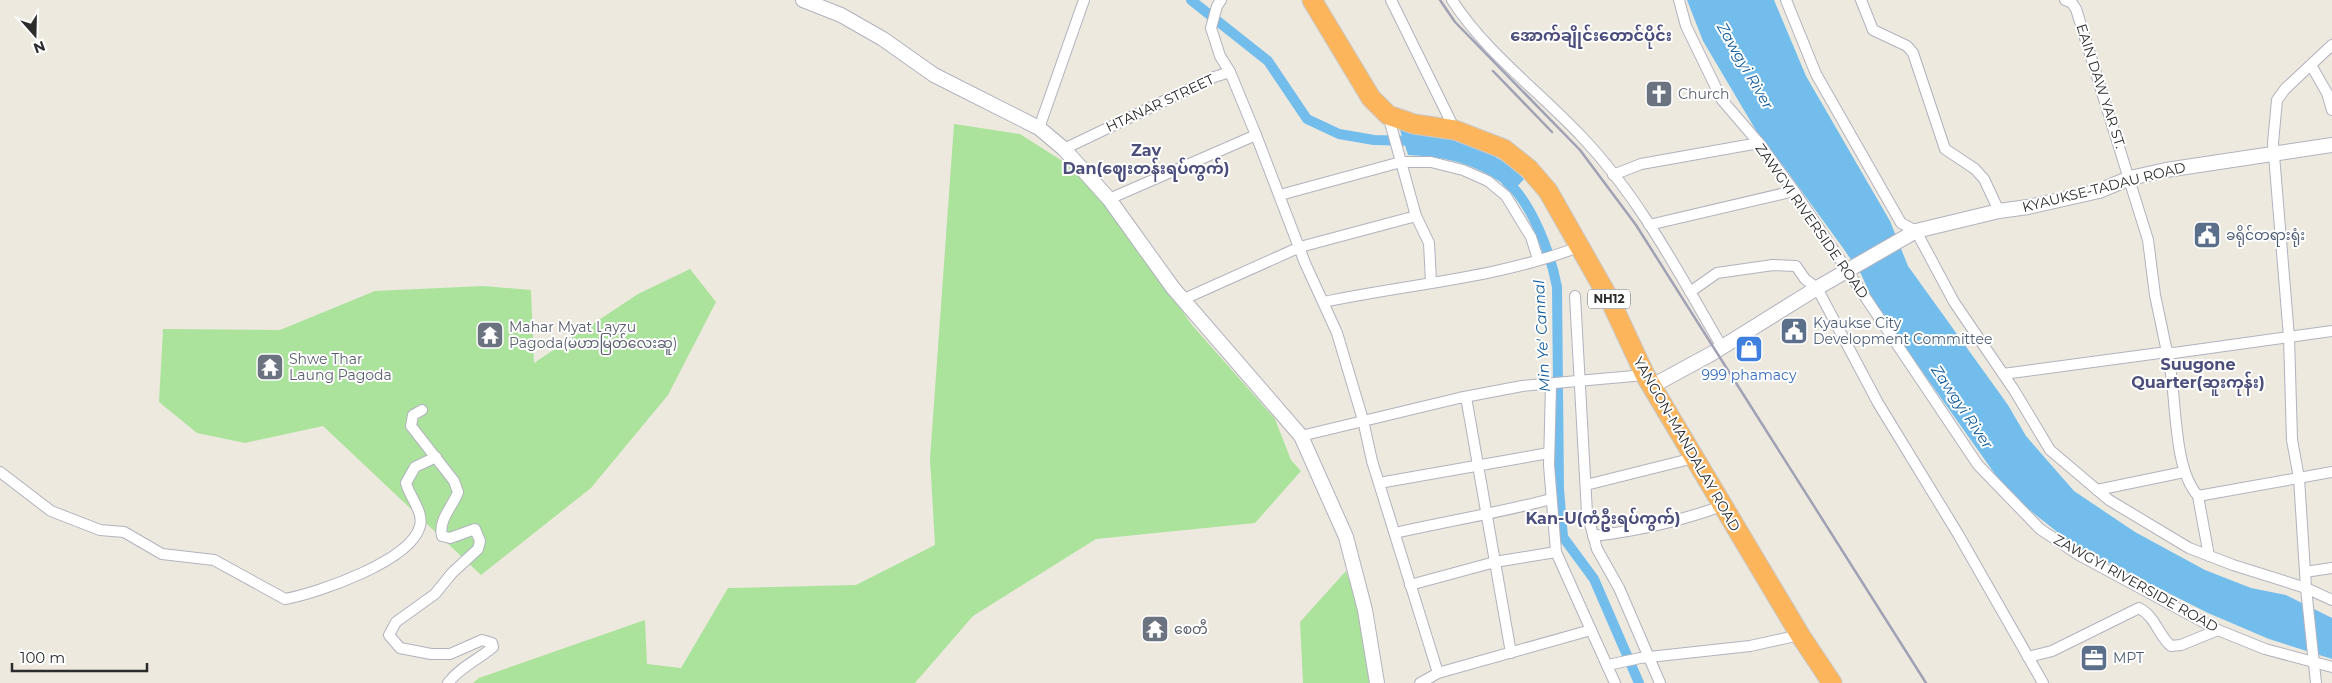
<svg xmlns="http://www.w3.org/2000/svg" width="2332" height="683" viewBox="0 0 2332 683" font-family="Montserrat,'Noto Sans Myanmar',sans-serif">
	<style>
		.green { fill: #abe39c }
		.water { fill: #73bded }
		.lines { fill: none; stroke-linecap: round; stroke-linejoin: round }
		.canal { stroke: #73bded; stroke-width: 10 }
		.street-casing { stroke: #b2b2bf; stroke-width: 12 }
		.secondary-casing { stroke: #b2b2bf; stroke-width: 16 }
		.highway-casing { stroke: #c8c8c8; stroke-width: 21 }
		.street { stroke: #fff; stroke-width: 10 }
		.secondary { stroke: #fff; stroke-width: 14 }
		.highway { stroke: #fcb55b; stroke-width: 19 }
		.rail { stroke: #a1a1b6; stroke-width: 2.5 }
		.labels { text-anchor: middle; stroke-width: 4; stroke-linejoin: round; paint-order: stroke }
		.shield { fill: #fff; stroke: #6b6b6b; stroke-width: 1 }
		.shield-label { font-size: 12px; font-weight: bold; fill: #2c2c2c }
		.street-label { font-size: 14px; fill: #2c2c2c; stroke: #fff }
		.worship-label { font-size: 14px; fill: #5b616d; stroke: #fff; text-anchor: start }
		.service-label { font-size: 14px; fill: #4e5e75; stroke: #fff; text-anchor: start }
		.shop-label { font-size: 14px; fill: #366cbe; stroke: #fff }
		.water-label { font-size: 15px; font-style: italic; fill: #0f5a9c; stroke: #fff }
		.quarter-label { font-size: 16px; font-weight: bold; fill: #4c4f7c; stroke: #fff }
	</style>
	<rect width="100%" height="100%" fill="#ede9de"/>
	<g class="green">
		<polygon points="954,124 1020,134 1089,178 1192,325 1275,419 1291,460 1301,471 1255,523 1096,539 973,616 915,683 473,683 479,678 645,620 647,664 681,668 728,588 856,585 935,545 930,459"/>
		<polygon points="690,269 716,302 668,395 591,488 481,575 323,426 245,443 197,433 159,402 163,329 280,330 375,291 483,286 531,290 534,363 638,294"/>
		<polygon points="1346,571 1376,659 1375,683 1303,683 1300,622"/>
	</g>
	<g class="water">
		<polygon points="1687,0 1774,0 1806,76 1890,221 1908,266 2008,405 2026,436 2074,491 2135,532 2205,570 2251,588 2286,595 2332,618 2332,659 2269,639 2208,613 2075,546 2032,512 2002,484 1875,305 1861,274 1843,248 1784,167 1767,149 1703,41"/>
		<path d="M1400 130C1445 136 1491 145 1524 179L1513 191C1479 165 1451 157 1408 155Z"/>
	</g>
	<g class="lines">
		<g class="canal">
			<polyline points="1191,0 1268,61 1307,119 1339,134 1374,140 1417,141"/>
			<path d="M1506 181C1532 202 1551 255 1557 287L1559 489 1563 537 1594 579 1639 683"/>
		</g>
		<g class="street-casing">
			<g id="street">
				<polyline points="1221,0 1217,6 1211,28 1220,56 1230,72 1256,135 1305,263 1337,333 1363,420 1372,461 1438,673"/>
				<polyline points="1391,0 1455,130"/>
				<path d="M1452 0C1486 53 1539 91 1582 137 1640 198 1680 275 1722 347"/>
				<polyline points="1679,0 1686,26 1722,100 1759,143 1794,191 1978,465 2040,529 2079,555 2218,630 2265,649 2332,667"/>
				<polyline points="1786,0 1816,74 1901,223 1916,231 1954,302 2014,390 2050,450 2109,500 2189,548 2233,565 2306,588 2332,600"/>
				<polyline points="1861,0 1873,30 1907,46 1913,53 1945,149 1975,169 1984,179 1999,211"/>
				<polyline points="2065,0 2072,3 2076,9 2148,240 2155,295 2167,352 2174,353 2332,331"/>
				<polyline points="2311,65 2327,93 2332,110"/>
				<polyline points="1388,115 1416,216 1429,243 1431,282"/>
				<polyline points="1039,128 1084,0"/>
				<polyline points="1064,149 1214,77 1230,72"/>
				<polyline points="1613,175 1641,164 1759,143"/>
				<polyline points="1280,195 1401,162 1431,162 1463,170 1488,181 1506,196 1531,237 1538,259"/>
				<polyline points="1109,199 1256,135"/>
				<polyline points="1649,225 1794,191"/>
				<polyline points="1690,292 1717,273 1773,265 1796,266 1805,279 1817,288 1878,403 1958,534 2043,683"/>
				<polyline points="1575,296 1587,513 1597,549 1619,588 1660,683"/>
				<polyline points="1184,299 1300,247 1416,216"/>
				<path d="M1324 302C1409 284 1500 278 1581 246"/>
				<path d="M2003 374 2167 352C2178 393 2171 466 2198 496"/>
				<polyline points="1551,385 1549,465 1556,552 1591,630"/>
				<polyline points="1466,397 1511,653"/>
				<path d="M422 410 413 415 411 426 454 481 458 492C453 506 438 520 442 536L450 538 475 529 480 541 478 549 452 573 435 594 396 622 389 635 400 648 431 654H450L482 640 492 643 493 647C478 660 460 667 448 683"/>
				<polyline points="1301,436 1459,398 1522,386 1645,375"/>
				<path d="M0 472 51 511 100 530 124 532 162 554 214 560 285 599C318 593 411 561 420 526 424 512 409 496 406 483L415 467 436 457"/>
				<polyline points="1379,483 1549,453"/>
				<polyline points="1586,485 1694,458"/>
				<polyline points="2097,490 2184,472"/>
				<path d="M1395 533C1447 521 1499 513 1551 499"/>
				<path d="M1593 536C1638 531 1680 521 1722 506"/>
				<polyline points="2209,556 2198,496 2332,472"/>
				<polyline points="2305,572 2332,568"/>
				<polyline points="1410,585 1495,562 1556,552"/>
				<path d="M2028 657 2052 651 2139 608C2156 617 2158 635 2171 646L2181 645 2218 630"/>
				<polyline points="1608,665 1640,658 1750,646 1800,635"/>
				<polyline points="1420,683 1438,673 1591,630 1615,683"/>
				<polyline points="2316,683 2306,588 2299,478 2292,440 2289,337 2273,143 2277,100 2285,89 2332,45"/>
			</g>
		</g>
		<g class="secondary-casing">
			<g id="secondary">
				<polyline points="803,0 841,15 883,39 934,75 1039,128 1064,149 1109,199 1173,288 1301,436 1346,537 1365,610 1377,683"/>
				<polyline points="1652,386 1711,354 1817,288 1916,231 1999,211 2028,207 2099,191 2130,178 2166,170 2332,145"/>
			</g>
		</g>
		<g class="highway-casing">
			<polyline id="highway" points="1312,0 1371,98 1388,115 1414,124 1455,130 1504,149 1529,169 1548,191 1611,302 1645,375 1800,635 1832,683"/>
		</g>
		<use href="#street" class="street"/>
		<use href="#secondary" class="secondary"/>
		<use href="#highway" class="highway"/>
		<g class="rail">
			<polyline points="1440,0 1455,22 1580,150 1636,225 1926,683"/>
			<polyline points="1493,71 1552,132"/>
		</g>
	</g>
	<defs>
		<g id="church-square" transform="scale(1.4375)"><rect x="-9" y="-9" width="18" height="18" rx="4" fill="#6b7280" stroke="#fff"/><path d="M-1.2-6h2.4v3.5h3.3v2.4h-3.3V6h-2.4V-.1h-3.3v-2.4h3.3Z" fill="#fff"/></g>
		<g id="civic-square" transform="scale(1.4375)"><rect x="-9" y="-9" width="18" height="18" rx="4" fill="#5c6f8a" stroke="#fff"/><path d="M-.6-6.5H3V-4.5H.6V-3L4-1V1h2V6H-6V1h2V-1L-.6-3ZM-1.2 2.5V6h2.4V2.5Z" fill="#fff"/></g>
		<g id="temple-square" transform="scale(1.4375)"><rect x="-9" y="-9" width="18" height="18" rx="4" fill="#6b7280" stroke="#fff"/><path d="M0-6L5-2H3V0L6.5 2.5H4V6H1.5V3h-3V6H-4V2.5H-6.5L-3 0V-2H-5Z" fill="#fff"/></g>
		<g id="shop-square" transform="scale(1.4375)"><rect x="-9" y="-9" width="18" height="18" rx="4" fill="#3f7fe0" stroke="#fff"/><path d="M-5-2.5h2.3a2.7 3.5 0 0 1 5.4 0H5L5.5 6h-11ZM-1.5-2.5h3a1.5 2.3 0 0 0-3 0Z" fill="#fff"/></g>
		<g id="office-square" transform="scale(1.4375)"><rect x="-9" y="-9" width="18" height="18" rx="4" fill="#5c6f8a" stroke="#fff"/><path d="M-6-3h4V-5.5h4V-3h4V5H-6ZM-1-4.5V-3h2v-1.5ZM-6 0V1H6V0Z" fill="#fff"/></g>
	</defs>
	<g fill-rule="evenodd">
		<use href="#church-square" x="1659" y="94"/>
		<use href="#civic-square" x="2207" y="235"/>
		<use href="#civic-square" x="1794" y="331"/>
		<use href="#temple-square" x="490" y="335"/>
		<use href="#shop-square" x="1749" y="349"/>
		<use href="#temple-square" x="270" y="367"/>
		<use href="#temple-square" x="1155" y="629"/>
		<use href="#office-square" x="2094" y="658"/>
	</g>
	<g class="labels">
		<rect class="shield" x="1588" y="289.5" width="42" height="19" rx="4"/>
		<g class="shield-label">
			<text x="1609" y="303">NH12</text>
		</g>
		<g class="street-label">
			<text transform="translate(2101 86) rotate(72)" y="5">EAIN DAW YAR ST.</text>
			<text transform="translate(1160 103) rotate(-25)" y="5">HTANAR STREET</text>
			<text transform="translate(2104 187) rotate(-14)" y="5">KYAUKSE-TADAU ROAD</text>
			<text transform="translate(1812 221) rotate(55)" y="5">ZAWGYI RIVERSIDE ROAD</text>
			<text transform="translate(1687 444) rotate(60)" y="5">YANGON-MANDALAY ROAD</text>
			<text transform="translate(2136 583) rotate(29)" y="5">ZAWGYI RIVERSIDE ROAD</text>
		</g>
		<g class="worship-label">
			<text x="1678" y="99">Church</text>
			<text x="509" y="332">Mahar Myat Layzu<tspan x="509" dy="16">Pagoda(မဟာမြတ်လေးဆူ)</tspan></text>
			<text x="289" y="364">Shwe Thar<tspan x="289" dy="16">Laung Pagoda</tspan></text>
			<text x="1174" y="634">စေတီ</text>
		</g>
		<g class="service-label">
			<text x="2226" y="240">ခရိုင်တရားရုံး</text>
			<text x="1813" y="328">Kyaukse City<tspan x="1813" dy="16">Development Committee</tspan></text>
			<text x="2113" y="663">MPT</text>
		</g>
		<g class="shop-label">
			<text x="1749" y="380">999 phamacy</text>
		</g>
		<g class="water-label">
			<text transform="translate(1745 66) rotate(60)" y="5">Zawgyi River</text>
			<text transform="translate(1542 336) rotate(-93)" y="5">Min Ye' Cannal</text>
			<text transform="translate(1962 407) rotate(56)" y="5">Zawgyi River</text>
		</g>
		<g class="quarter-label">
			<text x="1591" y="41">အောက်ချိုင်းတောင်ပိုင်း</text>
			<text x="1146" y="156">Zay<tspan x="1146" dy="18">Dan(ဈေးတန်းရပ်ကွက်)</tspan></text>
			<text x="2198" y="370">Suugone<tspan x="2198" dy="18">Quarter(ဆူးကုန်း)</tspan></text>
			<text x="1603" y="524">Kan-U(ကံဦးရပ်ကွက်)</text>
		</g>
	</g>
	<g transform="translate(35 35) rotate(160)" stroke="#ffffff" stroke-width="4" paint-order="stroke">
	<path d="M0-4L9 19L0 12L-9 19Z" fill="#2c2c2c"/>
	<text y="-8" font-size="14" font-weight="bold" text-anchor="middle" fill="#2c2c2c">N</text>
	</g>
	<path d="M12 663v8h135v-8" fill="none" stroke="#2c2c2c" stroke-width="2.5"/>
	<text x="20" y="663" font-size="15" fill="#2c2c2c" stroke="#ffffff" stroke-width="4" paint-order="stroke">100 m</text>
</svg>
